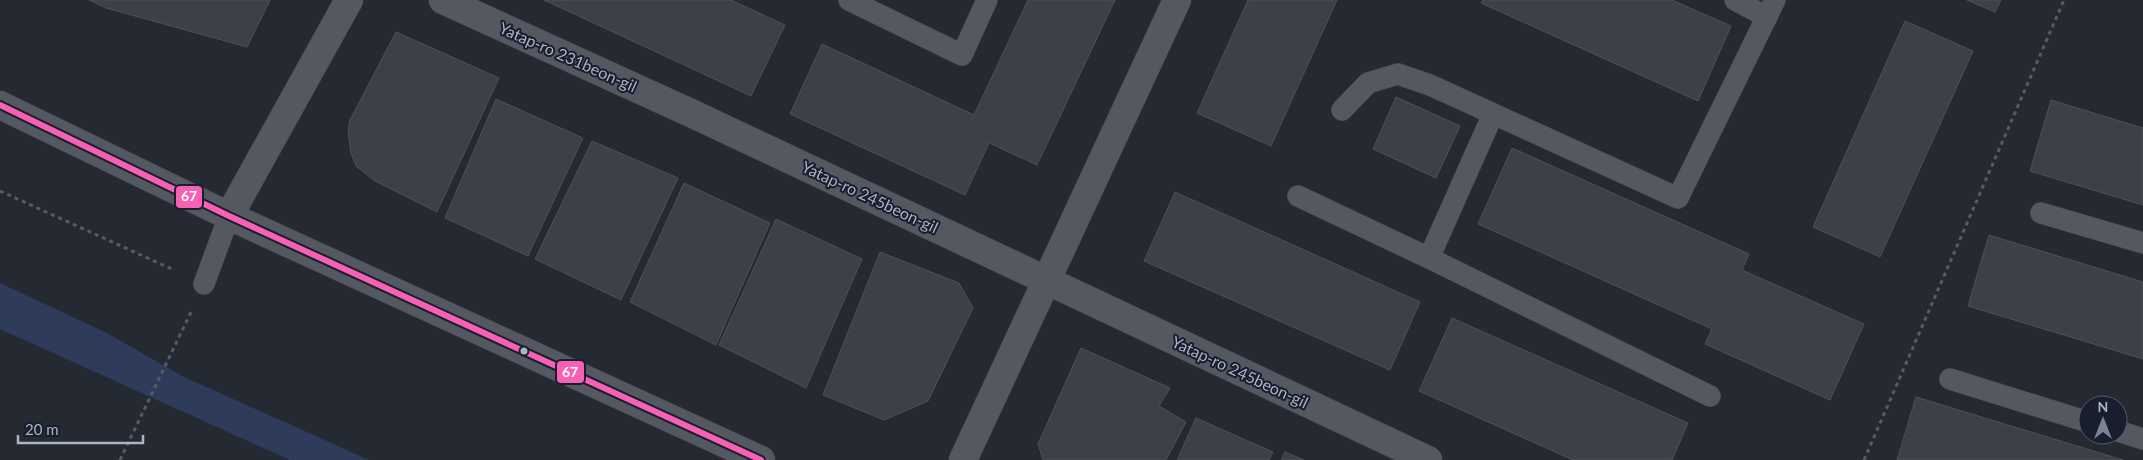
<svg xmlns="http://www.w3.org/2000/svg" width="2143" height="460" viewBox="0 0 2143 460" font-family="Lato,sans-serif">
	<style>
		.water { fill: #2e3b5a }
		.building { fill: #3c4049; stroke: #4c505a }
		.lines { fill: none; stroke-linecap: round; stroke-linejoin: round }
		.service-casing { stroke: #41444b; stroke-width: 22 }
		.minor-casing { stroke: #41444b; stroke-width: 29 }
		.path { stroke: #565b64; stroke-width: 3; stroke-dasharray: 4 4; stroke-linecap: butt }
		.service { stroke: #545860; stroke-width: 21 }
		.minor { stroke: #545860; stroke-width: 28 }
		.bus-1-casing { stroke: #181e2d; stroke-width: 10 }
		.bus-1 { stroke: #f860b3; stroke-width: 6 }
		.bus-dot { fill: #acb3c5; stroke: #181e2d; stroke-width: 2 }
		.labels { text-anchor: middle; stroke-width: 4; stroke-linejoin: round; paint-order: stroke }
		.street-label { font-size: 16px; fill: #acb3c5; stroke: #181e2d }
		.line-badge { stroke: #181e2d; stroke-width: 2 }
		.badge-label { font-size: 14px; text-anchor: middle; font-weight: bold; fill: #fff }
	</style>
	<rect width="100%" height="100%" fill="#252932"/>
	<polygon class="water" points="0,283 107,333 182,376 369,460 290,460 0,329"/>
	<g class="building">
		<polygon points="89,0 270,0 247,47 106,8"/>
		<polygon points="544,0 731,0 785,25 751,96"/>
		<polygon points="1028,0 1115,0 1037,165 989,143 965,195 790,114 822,44 974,115"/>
		<polygon points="1248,0 1337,0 1271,146 1197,113"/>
		<polygon points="1483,0 1672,0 1731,26 1698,101 1481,3"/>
		<polygon points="1967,0 2001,0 1995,12"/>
		<polygon points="1905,21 1973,51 1880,257 1813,227"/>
		<polygon points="396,32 499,78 437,212 375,181 356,166 351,153 348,131 350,120"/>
		<polygon points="1396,97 1460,126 1436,178 1373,149"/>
		<polygon points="496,99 583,138 528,256 445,218"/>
		<polygon points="2051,100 2143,128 2143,205 2030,171"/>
		<polygon points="592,141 678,178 621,300 535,259"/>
		<polygon points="1512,148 1749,254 1742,270 1864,324 1830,400 1705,344 1712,329 1478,224"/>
		<polygon points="684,183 770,223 716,345 630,302"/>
		<polygon points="1175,192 1420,302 1390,370 1144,261"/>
		<polygon points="776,219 862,259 806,388 719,345"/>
		<polygon points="1989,235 2143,282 2143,359 1968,306"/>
		<polygon points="880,252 959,283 973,308 928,401 884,420 823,395"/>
		<polygon points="1452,318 1688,423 1672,460 1573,460 1419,391"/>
		<polygon points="1081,348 1170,388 1159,406 1186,422 1166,460 1043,460 1038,444"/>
		<polygon points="1916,397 2123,460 1897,460"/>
		<polygon points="1196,418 1273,452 1269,460 1177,460"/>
		<polygon points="1285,452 1304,460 1281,460"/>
	</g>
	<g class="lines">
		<g class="service-casing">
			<g id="service">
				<polyline points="849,0 962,55 987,0"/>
				<polyline points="1735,0 1767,17"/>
				<polyline points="1342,110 1368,83 1398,74 1430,85 1678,198 1775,0"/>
				<polyline points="1493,114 1429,258 1710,396"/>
				<polyline points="1298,196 1429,258"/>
				<polyline points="2041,213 2143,243"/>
				<polyline points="204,284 229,216"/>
				<polyline points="1950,379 2088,422"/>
				<polyline points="2118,431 2143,439"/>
			</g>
		</g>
		<g class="minor-casing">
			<g id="minor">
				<polyline points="443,0 693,114 1428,460"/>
				<polyline points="0,105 229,216 761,460"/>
				<polyline points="229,216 349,0"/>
				<polyline points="963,460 1177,0"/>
			</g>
		</g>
		<g class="path">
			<polyline points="0,191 174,270"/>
			<polyline points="120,460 191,312"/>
			<polyline points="1864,460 2064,0"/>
		</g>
		<use href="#service" class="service"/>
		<use href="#minor" class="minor"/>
		<g class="bus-1-casing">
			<polyline id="bus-1" points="0,105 229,216 761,460"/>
		</g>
		<use href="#bus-1" class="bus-1"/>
	</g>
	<circle class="bus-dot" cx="524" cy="351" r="4.5"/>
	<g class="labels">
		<g class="street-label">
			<text transform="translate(568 57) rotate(24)" y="6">Yatap-ro 231beon-gil</text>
			<text transform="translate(870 197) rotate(25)" y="6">Yatap-ro 245beon-gil</text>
			<text transform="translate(1240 372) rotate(25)" y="6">Yatap-ro 245beon-gil</text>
		</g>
	</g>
	<g class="line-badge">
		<rect x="175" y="185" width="28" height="24" rx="5" fill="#f860b3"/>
		<rect x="556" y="360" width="29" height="24" rx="5" fill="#f860b3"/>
	</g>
	<g class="badge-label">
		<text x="189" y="201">67</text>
		<text x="570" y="377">67</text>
	</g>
	<g transform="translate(2103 420)"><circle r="24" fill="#181e2d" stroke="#535a6a"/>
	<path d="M0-4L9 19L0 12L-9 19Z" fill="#7d8392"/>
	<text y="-8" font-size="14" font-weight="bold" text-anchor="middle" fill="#acb3c5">N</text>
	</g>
	<path d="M18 435v8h125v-8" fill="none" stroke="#acb3c5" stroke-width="2.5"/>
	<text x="25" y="435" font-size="15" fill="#acb3c5" stroke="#181e2d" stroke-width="4" paint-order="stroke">20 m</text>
</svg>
